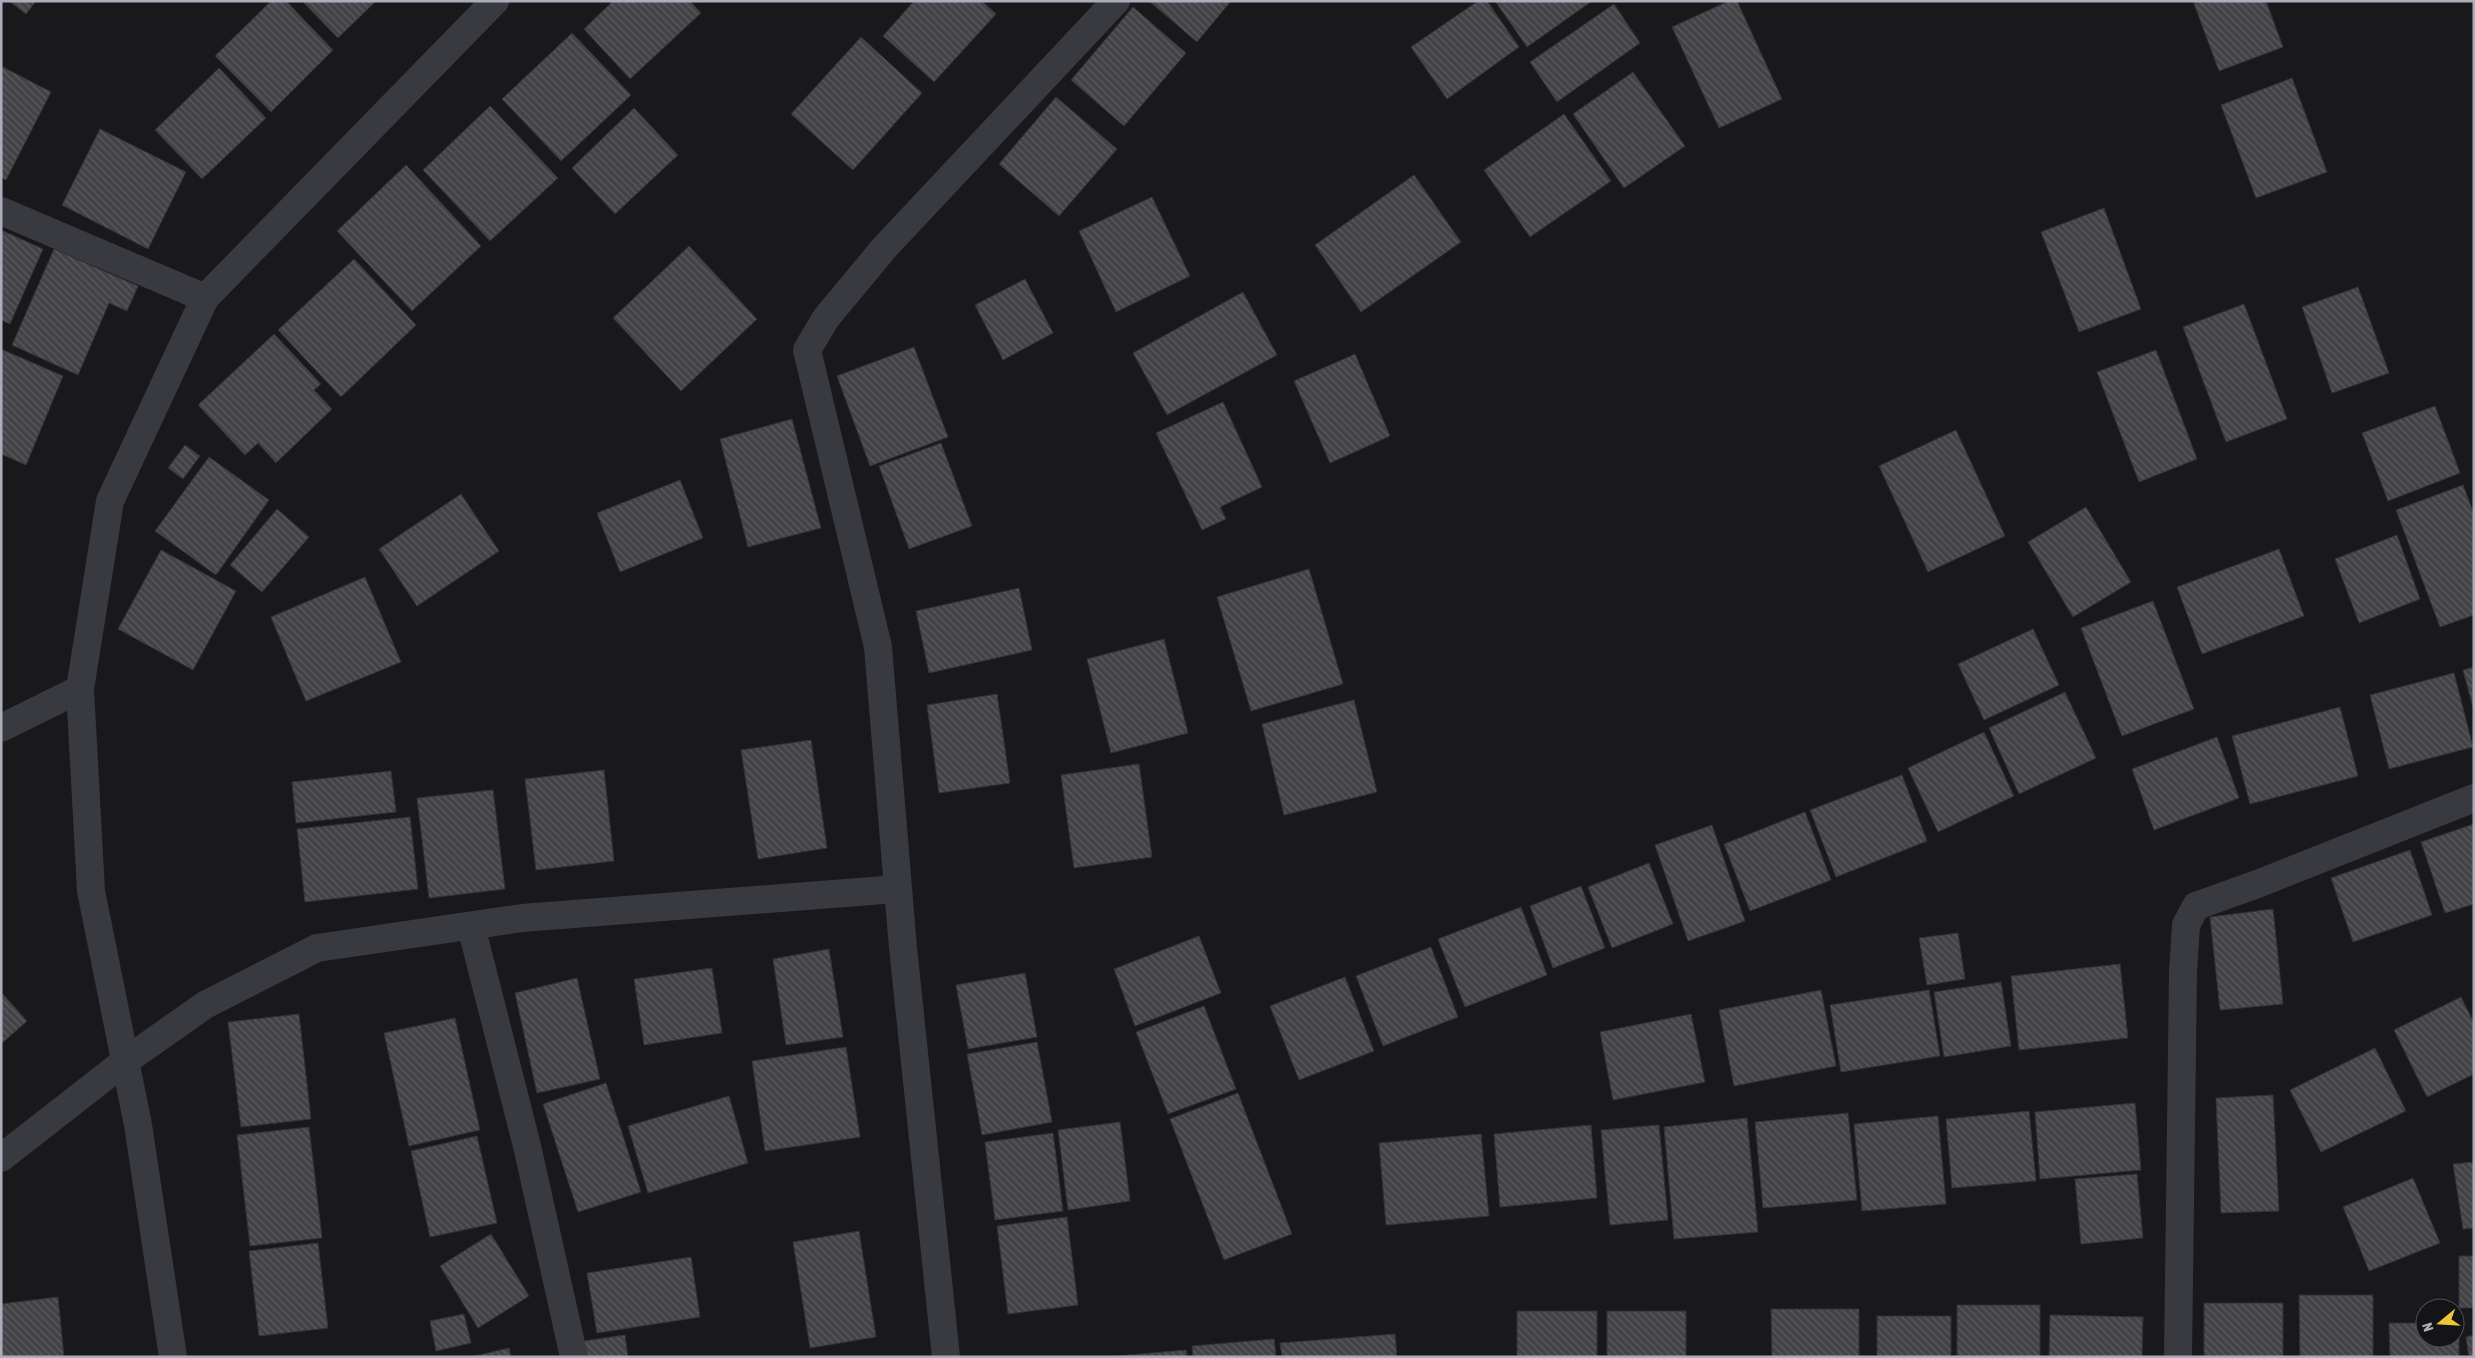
<svg xmlns="http://www.w3.org/2000/svg" width="2475" height="1358" viewBox="0 0 2475 1358" font-family="'Asap Condensed',sans-serif">
	<style>
		.building { fill: url(#building-back-hatch); stroke: #333236 }
		.lines { fill: none; stroke-linecap: round; stroke-linejoin: round }
		.minor { stroke: #393a3f; stroke-width: 28 }
	</style>
	<defs>
		<pattern id="building-back-hatch" width="6" height="6" patternUnits="userSpaceOnUse" patternTransform="scale(1.25)"><rect width="6" height="6" fill="#434347"/><path d="M-1 5l2 2M0 0l6 6M5-1l2 2" fill="none" stroke="#5b5c5f"/></pattern>
	</defs>
	<rect width="100%" height="100%" fill="#19181a"/>
	<g class="building">
		<polygon points="9,1 36,1 26,14"/>
		<polygon points="271,1 286,1 333,50 271,112 215,56"/>
		<polygon points="302,1 376,1 338,38"/>
		<polygon points="613,1 690,1 701,13 630,79 584,29"/>
		<polygon points="914,1 982,1 996,14 934,82 883,36"/>
		<polygon points="1149,1 1231,1 1197,42"/>
		<polygon points="1478,1 1487,1 1519,47 1447,99 1411,47"/>
		<polygon points="1495,1 1592,1 1527,47"/>
		<polygon points="1729,1 1737,1 1782,99 1719,128 1672,27"/>
		<polygon points="2193,1 2266,1 2283,47 2219,71"/>
		<polygon points="1614,4 1640,43 1557,102 1530,62"/>
		<polygon points="1133,7 1186,53 1124,126 1071,80"/>
		<polygon points="572,33 631,95 561,161 502,99"/>
		<polygon points="861,37 922,93 853,170 791,114"/>
		<polygon points="1,66 51,92 6,180 1,178"/>
		<polygon points="219,68 266,118 202,179 155,130"/>
		<polygon points="1633,72 1685,146 1624,188 1573,114"/>
		<polygon points="2292,78 2327,172 2256,198 2221,105"/>
		<polygon points="1056,97 1117,149 1059,216 999,164"/>
		<polygon points="490,106 558,178 490,241 423,170"/>
		<polygon points="634,108 678,155 615,214 572,168"/>
		<polygon points="1564,114 1611,181 1530,237 1484,170"/>
		<polygon points="100,129 186,172 148,249 62,205"/>
		<polygon points="406,165 481,246 412,311 337,231"/>
		<polygon points="1414,175 1461,242 1361,312 1315,245"/>
		<polygon points="1152,197 1190,276 1116,312 1079,231"/>
		<polygon points="2104,208 2141,309 2079,332 2041,232"/>
		<polygon points="1,230 43,249 10,324 1,320"/>
		<polygon points="689,246 757,319 681,391 613,318"/>
		<polygon points="54,249 138,286 127,311 109,303 78,375 12,345"/>
		<polygon points="354,259 416,325 341,397 278,330"/>
		<polygon points="1025,279 1053,333 1003,360 975,305"/>
		<polygon points="2358,287 2389,373 2332,393 2302,307"/>
		<polygon points="1243,292 1277,355 1167,415 1133,353"/>
		<polygon points="2244,304 2287,419 2226,442 2183,327"/>
		<polygon points="274,334 321,384 314,390 332,409 276,463 258,443 245,455 198,405"/>
		<polygon points="914,347 948,437 870,466 837,376"/>
		<polygon points="1,349 63,376 26,465 1,454"/>
		<polygon points="2156,350 2197,459 2139,482 2097,372"/>
		<polygon points="1355,354 1390,436 1330,463 1294,381"/>
		<polygon points="1223,402 1262,487 1220,507 1226,519 1202,530 1156,433"/>
		<polygon points="2435,406 2460,473 2388,501 2362,433"/>
		<polygon points="792,419 821,528 748,547 720,439"/>
		<polygon points="1956,430 2005,536 1928,572 1879,466"/>
		<polygon points="941,443 972,526 909,549 879,466"/>
		<polygon points="185,445 200,456 183,479 168,468"/>
		<polygon points="209,457 269,500 216,575 155,531"/>
		<polygon points="680,480 703,538 620,572 597,513"/>
		<polygon points="2463,485 2474,514 2474,615 2440,627 2396,510"/>
		<polygon points="461,494 499,551 417,606 379,549"/>
		<polygon points="2086,507 2131,582 2073,617 2028,542"/>
		<polygon points="277,509 309,537 262,592 230,565"/>
		<polygon points="2397,535 2420,599 2359,623 2335,559"/>
		<polygon points="2279,549 2304,616 2202,654 2177,587"/>
		<polygon points="161,550 236,591 193,670 118,629"/>
		<polygon points="1309,569 1343,684 1251,711 1217,597"/>
		<polygon points="365,577 401,662 306,701 271,617"/>
		<polygon points="1019,588 1032,650 929,673 916,611"/>
		<polygon points="2153,601 2194,709 2122,736 2081,628"/>
		<polygon points="2033,629 2059,685 1984,720 1958,664"/>
		<polygon points="1164,639 1188,733 1111,753 1087,659"/>
		<polygon points="2474,667 2474,711 2463,670"/>
		<polygon points="2454,673 2473,747 2389,769 2370,695"/>
		<polygon points="2065,692 2096,758 2019,794 1989,728"/>
		<polygon points="997,694 1010,783 939,793 927,705"/>
		<polygon points="1354,700 1377,792 1284,815 1262,724"/>
		<polygon points="2340,707 2358,776 2250,804 2232,736"/>
		<polygon points="1984,732 2014,796 1938,832 1908,768"/>
		<polygon points="2217,737 2239,798 2154,830 2132,769"/>
		<polygon points="811,740 827,848 758,859 741,750"/>
		<polygon points="1139,764 1152,857 1074,868 1061,775"/>
		<polygon points="604,770 614,861 536,870 525,779"/>
		<polygon points="391,771 396,812 296,823 292,782"/>
		<polygon points="1902,775 1927,841 1836,877 1810,810"/>
		<polygon points="493,790 505,889 429,898 417,798"/>
		<polygon points="1805,812 1831,880 1750,911 1724,844"/>
		<polygon points="410,817 418,889 305,902 297,829"/>
		<polygon points="2474,824 2474,904 2445,913 2421,842"/>
		<polygon points="1712,825 1745,921 1688,941 1655,845"/>
		<polygon points="2410,850 2432,915 2353,942 2331,878"/>
		<polygon points="1649,863 1673,924 1612,948 1588,887"/>
		<polygon points="1581,886 1605,948 1553,968 1530,906"/>
		<polygon points="1521,907 1547,975 1465,1007 1438,939"/>
		<polygon points="2273,909 2283,1004 2220,1010 2210,917"/>
		<polygon points="1958,933 1965,979 1927,985 1919,938"/>
		<polygon points="1199,936 1221,993 1135,1026 1114,969"/>
		<polygon points="1431,947 1458,1017 1383,1046 1356,976"/>
		<polygon points="829,949 843,1037 786,1045 773,959"/>
		<polygon points="2120,964 2128,1038 2019,1050 2011,976"/>
		<polygon points="712,968 722,1033 644,1045 634,979"/>
		<polygon points="1025,973 1037,1037 968,1049 956,985"/>
		<polygon points="1345,977 1374,1051 1299,1080 1270,1006"/>
		<polygon points="577,978 600,1079 537,1093 515,993"/>
		<polygon points="2001,982 2011,1046 1944,1057 1934,992"/>
		<polygon points="1821,990 1836,1066 1734,1086 1719,1010"/>
		<polygon points="1929,990 1940,1056 1841,1072 1830,1005"/>
		<polygon points="1,992 27,1021 1,1044"/>
		<polygon points="2461,997 2474,1023 2474,1074 2427,1097 2394,1030"/>
		<polygon points="1204,1006 1236,1089 1168,1114 1136,1032"/>
		<polygon points="299,1014 311,1119 241,1127 228,1022"/>
		<polygon points="1691,1014 1705,1082 1613,1100 1600,1032"/>
		<polygon points="455,1018 480,1130 409,1146 384,1033"/>
		<polygon points="1037,1042 1052,1122 982,1135 967,1054"/>
		<polygon points="846,1047 860,1137 765,1151 752,1061"/>
		<polygon points="2375,1048 2406,1111 2321,1152 2290,1090"/>
		<polygon points="606,1083 641,1192 578,1212 543,1104"/>
		<polygon points="1238,1093 1292,1234 1224,1260 1170,1119"/>
		<polygon points="2273,1095 2279,1211 2221,1213 2216,1098"/>
		<polygon points="729,1096 748,1163 648,1193 628,1126"/>
		<polygon points="2135,1103 2141,1170 2040,1179 2035,1112"/>
		<polygon points="2029,1111 2036,1181 1952,1188 1946,1119"/>
		<polygon points="1848,1113 1857,1200 1763,1208 1755,1122"/>
		<polygon points="1938,1116 1946,1204 1862,1211 1854,1124"/>
		<polygon points="1747,1118 1758,1232 1674,1239 1664,1127"/>
		<polygon points="1120,1122 1130,1201 1068,1210 1058,1130"/>
		<polygon points="1591,1125 1597,1198 1500,1207 1494,1134"/>
		<polygon points="1659,1125 1668,1220 1610,1225 1601,1130"/>
		<polygon points="309,1127 322,1238 250,1246 237,1135"/>
		<polygon points="1053,1133 1063,1211 995,1220 985,1142"/>
		<polygon points="1481,1134 1489,1216 1386,1225 1379,1143"/>
		<polygon points="477,1136 497,1223 430,1237 411,1151"/>
		<polygon points="2474,1162 2474,1228 2463,1229 2453,1164"/>
		<polygon points="2137,1174 2143,1238 2081,1244 2075,1179"/>
		<polygon points="2413,1178 2440,1243 2369,1271 2343,1207"/>
		<polygon points="1067,1217 1078,1305 1008,1314 997,1226"/>
		<polygon points="859,1231 876,1337 810,1348 793,1242"/>
		<polygon points="491,1234 529,1296 478,1328 440,1266"/>
		<polygon points="318,1243 328,1328 259,1336 249,1251"/>
		<rect x="2459" y="1256" width="15" height="52"/>
		<polygon points="691,1257 700,1317 597,1333 587,1273"/>
		<polygon points="2299,1295 2373,1295 2373,1357 2300,1357"/>
		<polygon points="58,1297 64,1357 1,1357 1,1304"/>
		<rect x="2204" y="1303" width="79" height="54"/>
		<rect x="1957" y="1305" width="83" height="52"/>
		<polygon points="1771,1309 1859,1309 1859,1357 1772,1357"/>
		<rect x="1517" y="1311" width="80" height="46"/>
		<rect x="1607" y="1311" width="79" height="46"/>
		<polygon points="464,1314 471,1343 436,1351 430,1321"/>
		<polygon points="2050,1315 2143,1317 2142,1357 2049,1357"/>
		<rect x="1877" y="1316" width="74" height="41"/>
		<polygon points="2389,1323 2425,1323 2425,1338 2455,1338 2455,1323 2459,1323 2459,1357 2390,1357"/>
		<polygon points="1395,1334 1397,1357 1282,1357 1280,1343"/>
		<polygon points="625,1335 628,1357 586,1357 584,1341"/>
		<polygon points="2474,1335 2474,1357 2469,1357 2466,1337"/>
		<polygon points="1274,1339 1276,1357 1193,1357 1192,1346"/>
		<polygon points="509,1348 511,1357 470,1357"/>
		<polygon points="1186,1350 1187,1357 1105,1357"/>
	</g>
	<g class="lines">
		<g class="minor">
			<polyline points="1,211 205,298"/>
			<polyline points="1,728 80,689"/>
			<polyline points="471,926 527,1146 574,1357"/>
			<polyline points="1,1158 124,1062 205,1005 317,948 522,918 897,889"/>
			<polyline points="173,1357 138,1125 91,891 80,689 110,501 205,298 495,1"/>
			<polyline points="946,1357 903,948 878,647 807,350 826,318 885,247 1116,1"/>
			<polyline points="2178,1357 2183,972 2186,925 2196,906 2260,883 2474,798"/>
		</g>
	</g>
	<rect width="2475" height="1358" fill="none" stroke="#abaeba" stroke-width="5"/>
	<g transform="translate(2440 1323) rotate(252)"><circle r="24" fill="#141315" stroke="#505157"/>
	<path d="M0-4L9 19L0 12L-9 19Z" fill="#edc63e"/>
	<text y="-8" font-size="14" font-weight="bold" text-anchor="middle" fill="#abaeba">N</text>
	</g>
</svg>
